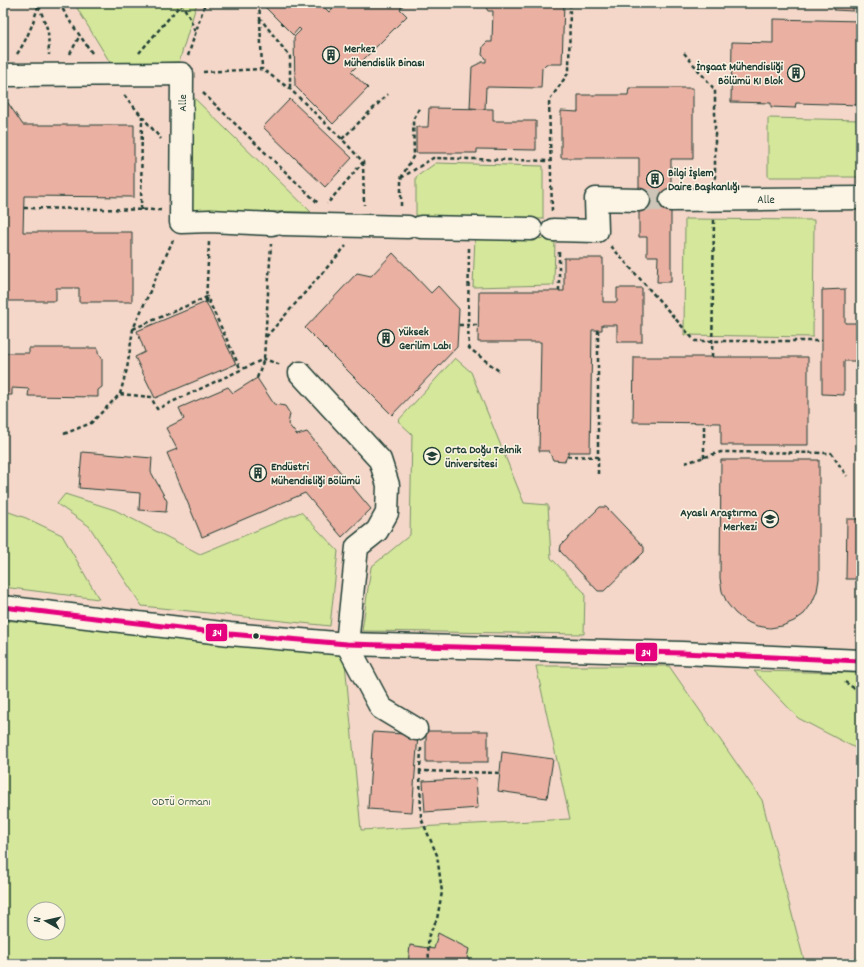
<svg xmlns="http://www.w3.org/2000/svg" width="864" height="967" viewBox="0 0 864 967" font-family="Dekko,sans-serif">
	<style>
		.built { fill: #f4d7c8; fill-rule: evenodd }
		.green { fill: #d5e79b; stroke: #7a9268; fill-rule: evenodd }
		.building { fill: #eab1a3; stroke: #1f3d34 }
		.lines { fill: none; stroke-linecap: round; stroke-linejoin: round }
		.minor-tunnel { stroke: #cdc5b7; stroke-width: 22; stroke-dasharray: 22 11; stroke-linecap: butt }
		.minor-casing { stroke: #1f3d34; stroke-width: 25 }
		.path { stroke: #1f3d34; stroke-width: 2.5; stroke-dasharray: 4 3; stroke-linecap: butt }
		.minor { stroke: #fcf5e5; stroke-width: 22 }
		.bus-1-casing { stroke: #fcf5e5; stroke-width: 8 }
		.bus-1 { stroke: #e5007d; stroke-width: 5 }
		.bus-dot { fill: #1f3d34; stroke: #fcf5e5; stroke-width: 1.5 }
		.labels { text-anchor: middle; stroke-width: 3; stroke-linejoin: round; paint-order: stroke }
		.poi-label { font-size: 12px; font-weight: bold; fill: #1f3d34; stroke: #fcf5e5; text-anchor: start }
		.street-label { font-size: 12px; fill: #1f3d34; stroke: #fcf5e5 }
		.park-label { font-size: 12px; fill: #435f49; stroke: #fcf5e5 }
		.line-badge { stroke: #fcf5e5; stroke-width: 1.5 }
		.badge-label { font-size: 11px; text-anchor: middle; font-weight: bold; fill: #fff }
	</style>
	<rect width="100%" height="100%" fill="#f8e7d8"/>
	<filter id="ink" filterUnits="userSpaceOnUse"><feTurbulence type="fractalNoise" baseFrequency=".025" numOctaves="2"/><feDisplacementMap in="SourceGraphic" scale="8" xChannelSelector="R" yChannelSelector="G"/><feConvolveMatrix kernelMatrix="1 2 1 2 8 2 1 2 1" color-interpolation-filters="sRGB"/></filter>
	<g filter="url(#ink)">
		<path class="built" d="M3 3H861V964H3ZM34 909H58V933H34Z"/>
		<g class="green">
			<polygon points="74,3 197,3 179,62 111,64"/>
			<polygon points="190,94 311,212 192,211"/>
			<polygon points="768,118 861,120 861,177 768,177"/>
			<polygon points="436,163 543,166 543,219 416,218 416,177"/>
			<polygon points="685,219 814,220 813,337 684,335"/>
			<polygon points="475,236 555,239 554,285 473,287"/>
			<polygon points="455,358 471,372 524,503 548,505 551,558 585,593 584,634 362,631 371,567 410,535 412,434 398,421"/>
			<polygon points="65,494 115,510 200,554 301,512 338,551 330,626 142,606 89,526 57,504"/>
			<polygon points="3,510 26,518 62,535 99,599 3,587"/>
			<path d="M3 620 344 652 361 830 570 819 536 666H669L762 800 805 964H3ZM34 909H58V933H34Z"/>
			<polygon points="754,671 861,673 861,751 798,718"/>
		</g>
		<g class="building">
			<polygon points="269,3 320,3 329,12 338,3 405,3 400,9 407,16 351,72 368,88 333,124 295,86 294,37 301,30 299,28 293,35 265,7"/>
			<polygon points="485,3 564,3 562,64 546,64 542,68 541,88 486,87 485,109 470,108 472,67 482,62 486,62 486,58 482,55 483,46 487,42 492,42 493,11 488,11 485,6"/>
			<polygon points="834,3 861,3 861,4 853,3 853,11 834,10"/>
			<polygon points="773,19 861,21 861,105 796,103 795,108 771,107 771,103 731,102 732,42 773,43"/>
			<polygon points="629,88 693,88 693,159 671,159 671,282 657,282 658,256 647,256 647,237 639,237 639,158 561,158 561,111 578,112 578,95 628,95"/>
			<polygon points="290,99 352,158 325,187 263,127"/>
			<polygon points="3,103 8,103 23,125 134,125 134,197 24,196 23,232 132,232 132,302 79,302 79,288 56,288 56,301 3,301"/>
			<polygon points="429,108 493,109 493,121 536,121 536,150 477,149 477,153 416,153 416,127 428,127"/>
			<polygon points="393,253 431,293 438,286 459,309 457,347 392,415 305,328 357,273 371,276"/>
			<polygon points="564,258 603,258 603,302 617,302 617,288 642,288 642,342 617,342 617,325 602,325 602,330 592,330 590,452 569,452 565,461 553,460 549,451 539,451 541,342 478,342 479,291 564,291"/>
			<polygon points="845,289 845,323 861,323 861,361 844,361 844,395 822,394 822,290"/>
			<polygon points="206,302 236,364 155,398 135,357 145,352 137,331"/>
			<polygon points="29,348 98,348 98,353 102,358 102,387 98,390 98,397 28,396 29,389 12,388 12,395 3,395 3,353 29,353"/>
			<polygon points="634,357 808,357 808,445 721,445 721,423 633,422"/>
			<polygon points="257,378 274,404 285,406 290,414 288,424 297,435 307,432 371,509 342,537 305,493 202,537 167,453 177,449 166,428 184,419 179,408 228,387 233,393"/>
			<polygon points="82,452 152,458 151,472 167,501 166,512 139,510 140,493 79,488"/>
			<polygon points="721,460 819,460 819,579 817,591 812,603 804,614 794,621 782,626 770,628 757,626 745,621 735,613 727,603 722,591 720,578"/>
			<polygon points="600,507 606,507 644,547 644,552 604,591 598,591 560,551 561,545"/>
			<polygon points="847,519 861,519 861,579 846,579"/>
			<rect x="426" y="731" width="62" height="31"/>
			<polygon points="373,732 418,735 412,812 368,809"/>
			<polygon points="502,752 553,759 547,798 498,791"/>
			<polygon points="476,778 478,808 425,812 423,781"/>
			<polygon points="438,933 469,949 467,958 478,964 408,964 410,945 434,949"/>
		</g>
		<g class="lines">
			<polyline class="minor-tunnel" points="639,200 671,200"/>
			<g class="minor-casing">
				<g id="minor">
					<polyline points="3,75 182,74 181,222 210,221 272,224"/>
					<path id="s1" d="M671 200 861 198"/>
					<polyline points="283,224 408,227"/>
					<polyline points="421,227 531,229"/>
					<polyline points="553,230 597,231 596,199 639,200"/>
					<polyline points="300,373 380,460 388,485 387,513 377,531 357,547 347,644 381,708 416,729"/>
					<polyline points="3,607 230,634 347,644 682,653 861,661"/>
				</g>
			</g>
			<g class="path">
				<polyline points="59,3 71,23 92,53"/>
				<path d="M180 3C188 12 192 22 195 33"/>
				<polyline points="259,3 260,18 290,57 290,89"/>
				<polyline points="39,6 48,31 49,55"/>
				<polyline points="260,19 262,69"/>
				<polyline points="139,53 182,3"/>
				<polyline points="684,53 715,90 715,180"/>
				<path d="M17 54C28 38 34 21 39 3"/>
				<polyline points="70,54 80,35"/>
				<polyline points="188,56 205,3"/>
				<polyline points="203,72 262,69 290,89 342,139 363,162 327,204"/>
				<polyline points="203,93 319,204"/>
				<polyline points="124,95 161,139"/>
				<polyline points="342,139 388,94"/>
				<polyline points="363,162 364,205"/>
				<polyline points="401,178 433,158 551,161"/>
				<polyline points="401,206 401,178 414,155 413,120 420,107"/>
				<polyline points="24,208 161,210"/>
				<polyline points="141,210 142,116"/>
				<polyline points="552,211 549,101 569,72 570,3"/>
				<polyline points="611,246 695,341 822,341"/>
				<polyline points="469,248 468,325 469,348 499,371"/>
				<polyline points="559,291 559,250"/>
				<polyline points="206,302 209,242"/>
				<polyline points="459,325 479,325"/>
				<polyline points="133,329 207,297 241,370"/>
				<polyline points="598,330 598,476"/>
				<polyline points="266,337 346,246"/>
				<polyline points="712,357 714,219"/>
				<polyline points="856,361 861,373"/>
				<polyline points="257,378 264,359 271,244"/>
				<polyline points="120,394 151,397 157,409 264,359 281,365"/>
				<polyline points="64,434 91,423 120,394 127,369 133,329 173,240"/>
				<polyline points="567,456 598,457"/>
				<polyline points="704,458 704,423"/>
				<polyline points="685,463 721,452 831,453 847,476"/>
				<polyline points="845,682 861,693"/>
				<polyline points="421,748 420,771 500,773"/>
				<polyline points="420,771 421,818 437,855 442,892 437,919 428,937 429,964"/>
			</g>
			<use href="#minor" class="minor"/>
			<g class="bus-1-casing">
				<polyline id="bus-1" points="3,607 230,634 347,644 682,653 861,661"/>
			</g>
			<use href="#bus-1" class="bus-1"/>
		</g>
	</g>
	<defs>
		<g id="building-ring" transform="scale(0.9)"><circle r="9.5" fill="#fcf5e5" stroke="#1f3d34" stroke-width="1.5"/><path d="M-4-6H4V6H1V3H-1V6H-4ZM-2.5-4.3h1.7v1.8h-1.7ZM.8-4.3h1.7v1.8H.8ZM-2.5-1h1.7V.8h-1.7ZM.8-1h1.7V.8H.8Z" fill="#1f3d34"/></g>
		<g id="university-ring" transform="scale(0.9)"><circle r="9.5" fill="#fcf5e5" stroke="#1f3d34" stroke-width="1.5"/><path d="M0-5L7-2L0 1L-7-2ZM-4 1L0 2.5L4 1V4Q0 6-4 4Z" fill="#1f3d34"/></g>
	</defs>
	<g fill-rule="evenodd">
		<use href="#building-ring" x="331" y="55"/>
		<use href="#building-ring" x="796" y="73"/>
		<use href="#building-ring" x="655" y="179"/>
		<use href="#building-ring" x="386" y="338"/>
		<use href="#university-ring" x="432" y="456"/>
		<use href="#building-ring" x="258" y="473"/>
		<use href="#university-ring" x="770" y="519"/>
	</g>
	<circle class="bus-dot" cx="256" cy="636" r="3.5"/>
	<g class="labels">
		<g class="poi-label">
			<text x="344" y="52">Merkez<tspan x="344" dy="14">Mühendislik Binası</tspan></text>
			<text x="783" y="70" text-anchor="end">İnşaat Mühendisliği<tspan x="783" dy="14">Bölümü K1 Blok</tspan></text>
			<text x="668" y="176">Bilgi İşlem<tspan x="668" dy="14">Daire Başkanlığı</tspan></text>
			<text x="399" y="335">Yüksek<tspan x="399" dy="14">Gerilim Labı</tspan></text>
			<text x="445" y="453">Orta Doğu Teknik<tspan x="445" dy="14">Üniversitesi</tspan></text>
			<text x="271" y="470">Endüstri<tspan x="271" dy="14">Mühendisliği Bölümü</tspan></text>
			<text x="757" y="516" text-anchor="end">Ayaslı Araştırma<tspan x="757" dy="14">Merkezi</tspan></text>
		</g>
		<g class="street-label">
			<text transform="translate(182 103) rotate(-90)" y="4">Alle</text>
			<text dy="4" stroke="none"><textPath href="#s1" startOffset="95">Alle</textPath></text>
		</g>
		<g class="park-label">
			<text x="181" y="805">ODTÜ Ormanı</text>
		</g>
	</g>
	<g class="line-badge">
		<rect x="205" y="623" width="23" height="19" rx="4" fill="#e5007d"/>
		<rect x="635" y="642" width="23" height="20" rx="4" fill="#e5007d"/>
	</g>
	<g class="badge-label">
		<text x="217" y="636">34</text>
		<text x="646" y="656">34</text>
	</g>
	<rect width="864" height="967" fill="none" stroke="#fcf5e5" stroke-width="16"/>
	<rect x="8" y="8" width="848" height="951" fill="none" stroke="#1f3d34" stroke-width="1.5" filter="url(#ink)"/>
	<g transform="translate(46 921) rotate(278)"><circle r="19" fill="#fcf5e5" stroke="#a4ab9e"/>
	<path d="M0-3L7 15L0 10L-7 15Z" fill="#1f3d34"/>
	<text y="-6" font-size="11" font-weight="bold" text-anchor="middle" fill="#1f3d34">N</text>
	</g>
</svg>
